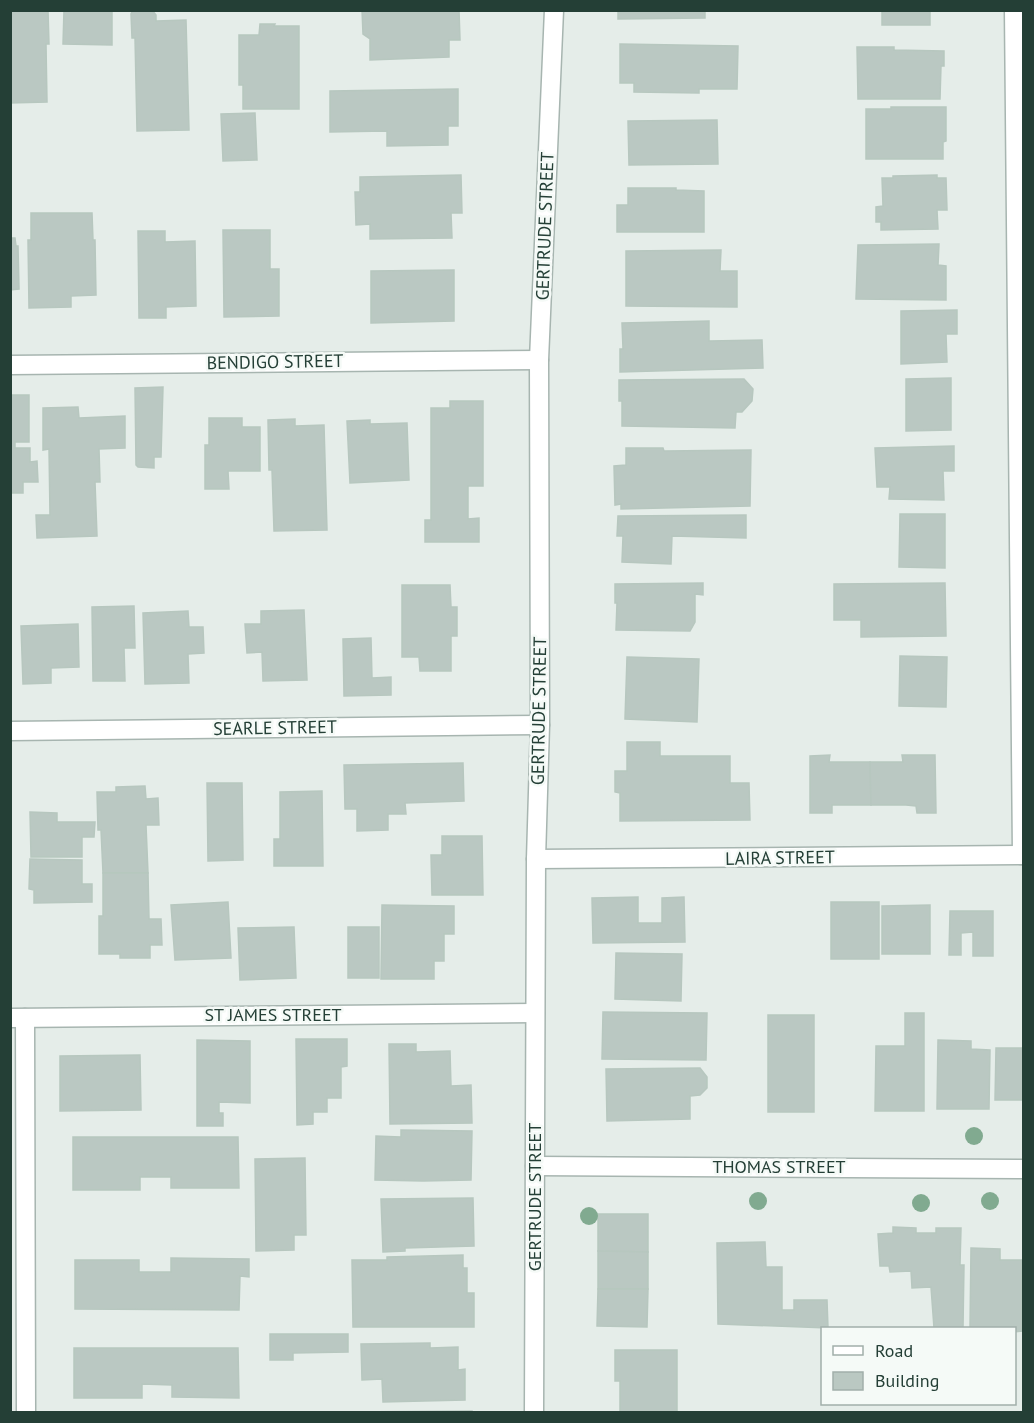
<svg xmlns="http://www.w3.org/2000/svg" width="1034" height="1423" viewBox="0 0 1034 1423" font-family="'PT Sans',sans-serif">
	<style>
		.building { fill: #bac8c2; stroke: #b7c7bf; stroke-width: 1.5 }
		.lines { fill: none; stroke-linecap: round; stroke-linejoin: round }
		.street-casing { stroke: #a7b5b0; stroke-width: 21 }
		.street { stroke: #fff; stroke-width: 18 }
		.tree { fill: #81aa90 }
		.labels { text-anchor: middle; stroke-width: 5; stroke-linejoin: round; paint-order: stroke }
		.street-label { font-size: 18px; fill: #243f36; stroke: #f5faf7 }
	</style>
	<rect width="100%" height="100%" fill="#e5ede9"/>
	<g class="building">
		<polygon points="10,10 48,10 49,44 46,44 47,102 10,103"/>
		<polygon points="64,10 112,10 112,45 63,44"/>
		<polygon points="133,10 152,10 156,15 156,21 186,20 189,130 137,131 135,38 132,38 131,14"/>
		<polygon points="362,10 459,10 460,40 449,40 449,57 370,60 370,39 363,34"/>
		<polygon points="618,10 705,10 705,18 618,19"/>
		<rect x="882" y="10" width="48" height="15"/>
		<polygon points="260,24 275,24 274,26 299,26 299,109 243,109 243,85 239,85 239,35 259,35"/>
		<polygon points="620,44 738,46 737,89 699,89 699,93 634,92 634,83 620,83"/>
		<polygon points="857,47 894,47 894,50 944,51 944,66 941,66 940,99 858,99"/>
		<polygon points="458,89 458,126 448,126 448,145 387,146 387,131 330,132 330,91"/>
		<polygon points="891,107 946,107 946,141 943,142 943,159 866,159 866,109 891,109"/>
		<polygon points="255,113 257,160 223,161 221,114"/>
		<polygon points="717,120 718,164 629,165 628,121"/>
		<polygon points="461,175 462,213 451,213 452,238 370,239 370,224 356,225 355,192 360,192 360,177"/>
		<polygon points="937,175 937,178 946,178 947,210 937,210 938,229 881,230 881,222 876,222 876,207 883,206 882,178 893,178 893,176"/>
		<polygon points="628,188 676,188 676,190 704,191 704,232 617,232 617,205 628,205"/>
		<polygon points="31,213 92,213 93,240 95,240 96,295 71,296 71,307 29,308 28,240 31,240"/>
		<polygon points="223,230 270,230 270,269 279,269 279,316 224,317"/>
		<polygon points="138,231 165,231 165,242 195,241 196,306 166,307 166,318 139,318"/>
		<polygon points="10,238 15,238 16,246 18,246 19,289 10,290"/>
		<polygon points="939,244 938,265 946,266 946,300 856,299 858,245"/>
		<polygon points="721,250 720,271 737,271 737,307 626,306 626,251"/>
		<polygon points="454,270 454,321 371,323 371,271"/>
		<polygon points="957,310 957,334 946,334 947,362 901,364 901,311"/>
		<polygon points="709,321 709,341 762,340 763,368 620,372 620,349 623,349 622,323"/>
		<polygon points="951,378 951,430 906,431 906,379"/>
		<polygon points="744,379 753,389 752,401 742,412 736,412 735,428 622,426 622,401 619,401 619,380"/>
		<polygon points="163,387 161,457 154,457 154,468 138,467 136,465 135,388"/>
		<polygon points="10,395 29,395 29,442 15,442 15,448 30,448 30,462 37,461 38,482 23,482 23,493 10,493"/>
		<polygon points="450,401 483,401 483,486 468,486 468,519 479,518 479,542 425,542 425,520 431,520 431,408 450,408"/>
		<polygon points="78,407 79,418 125,416 125,448 99,449 100,482 95,482 97,536 37,538 36,515 50,515 49,449 43,450 43,408"/>
		<polygon points="209,418 242,418 242,427 260,427 260,471 228,471 229,489 205,489 205,445 209,445"/>
		<polygon points="295,419 295,426 324,425 327,530 274,531 272,470 269,470 268,420"/>
		<polygon points="370,420 370,424 407,423 409,480 350,483 347,421"/>
		<polygon points="954,446 954,471 943,471 944,500 889,499 890,487 877,487 875,448"/>
		<polygon points="626,448 663,448 664,451 751,450 750,506 621,509 621,504 615,505 614,466 626,465"/>
		<polygon points="900,514 945,514 945,568 899,567"/>
		<polygon points="746,515 746,538 672,536 671,564 622,562 623,536 617,536 618,516"/>
		<polygon points="703,583 703,595 695,594 695,622 690,631 616,630 617,603 615,603 615,584"/>
		<polygon points="945,583 946,636 861,637 861,620 834,620 834,584"/>
		<polygon points="402,585 450,585 451,607 457,607 457,636 451,636 451,671 420,671 419,657 402,657"/>
		<polygon points="134,606 135,648 124,648 125,681 93,681 92,607"/>
		<polygon points="304,610 307,680 263,681 262,652 247,653 245,624 261,624 261,611"/>
		<polygon points="188,611 189,627 203,627 204,653 188,654 189,683 145,684 143,613"/>
		<polygon points="78,624 79,667 51,668 51,683 23,684 21,626"/>
		<polygon points="371,638 372,678 391,677 391,695 344,696 343,639"/>
		<polygon points="900,656 947,657 946,707 899,706"/>
		<polygon points="627,657 699,659 697,722 625,719"/>
		<polygon points="627,742 660,742 660,756 730,756 730,783 749,783 750,820 620,821 620,793 615,792 615,771 627,771"/>
		<polygon points="830,755 829,762 870,762 871,805 832,805 832,813 810,813 810,756"/>
		<polygon points="902,755 935,755 936,813 917,813 916,806 906,805 871,805 870,762 903,762"/>
		<polygon points="463,763 464,801 405,803 406,814 388,814 388,830 357,831 357,809 345,809 344,765"/>
		<polygon points="207,783 242,783 243,860 208,861"/>
		<polygon points="145,786 146,799 158,798 159,825 146,825 148,873 103,873 101,830 98,830 97,792 116,792 116,787"/>
		<polygon points="322,791 323,866 274,866 274,839 280,839 280,792"/>
		<polygon points="30,812 57,813 57,822 95,822 94,837 82,837 82,857 31,857"/>
		<polygon points="442,836 482,836 483,895 432,895 431,855 442,855"/>
		<polygon points="30,859 82,860 82,884 92,884 92,902 34,903 34,890 29,889"/>
		<polygon points="103,873 148,873 149,919 161,919 162,945 150,945 150,958 120,958 120,954 99,954 99,916 103,916"/>
		<polygon points="638,897 638,923 662,923 662,898 684,897 685,942 593,943 592,898"/>
		<polygon points="228,902 231,958 175,960 171,905"/>
		<rect x="831" y="902" width="48" height="57"/>
		<polygon points="382,905 454,906 454,934 444,934 444,961 434,961 434,979 381,979"/>
		<polygon points="930,905 930,954 882,954 882,906"/>
		<polygon points="950,911 993,911 993,956 973,956 973,932 961,933 961,955 949,955"/>
		<polygon points="294,927 296,978 240,980 238,928"/>
		<rect x="348" y="927" width="31" height="51"/>
		<polygon points="616,953 682,954 681,1001 615,999"/>
		<polygon points="603,1012 707,1013 706,1060 602,1059"/>
		<polygon points="905,1013 924,1013 924,1111 875,1111 876,1046 905,1046"/>
		<rect x="768" y="1015" width="46" height="97"/>
		<polygon points="296,1039 347,1039 347,1066 341,1067 341,1098 327,1098 327,1112 313,1112 313,1124 297,1125"/>
		<polygon points="197,1040 250,1041 250,1103 219,1102 219,1113 223,1113 223,1126 197,1126"/>
		<polygon points="938,1040 971,1041 971,1049 990,1050 989,1109 937,1109"/>
		<polygon points="389,1044 416,1044 416,1052 450,1051 451,1086 471,1085 472,1123 390,1124"/>
		<polygon points="996,1048 1024,1048 1024,1100 995,1100"/>
		<polygon points="140,1055 141,1110 60,1111 60,1056"/>
		<polygon points="700,1068 707,1077 707,1088 700,1095 690,1096 690,1119 607,1121 606,1069"/>
		<polygon points="401,1130 472,1131 471,1180 423,1181 375,1180 376,1136 401,1137"/>
		<polygon points="73,1137 238,1137 239,1188 171,1188 171,1177 140,1177 140,1190 73,1190"/>
		<polygon points="305,1158 306,1235 294,1235 294,1250 256,1251 255,1159"/>
		<polygon points="473,1198 474,1246 405,1248 405,1251 383,1252 381,1199"/>
		<polygon points="598,1214 648,1214 648,1252 598,1251"/>
		<polygon points="893,1227 916,1228 916,1233 936,1233 936,1228 961,1228 960,1265 964,1265 963,1328 934,1328 931,1287 912,1288 911,1271 890,1272 889,1266 880,1266 878,1234 893,1233"/>
		<polygon points="765,1242 766,1267 782,1267 782,1310 794,1310 794,1300 827,1300 828,1328 718,1324 717,1243"/>
		<polygon points="971,1248 1000,1249 1000,1260 1022,1260 1022,1331 1014,1332 1014,1328 970,1328"/>
		<polygon points="598,1251 648,1252 648,1289 598,1289"/>
		<polygon points="463,1255 463,1268 467,1268 467,1293 474,1293 474,1327 353,1327 352,1260 387,1260 387,1257"/>
		<polygon points="171,1258 249,1259 249,1277 240,1276 239,1310 75,1309 75,1260 139,1260 139,1272 171,1272"/>
		<polygon points="598,1289 648,1289 647,1327 597,1326"/>
		<polygon points="270,1334 348,1334 348,1352 293,1353 293,1360 270,1360"/>
		<polygon points="430,1343 430,1348 458,1347 458,1370 465,1369 465,1400 383,1402 382,1379 362,1380 361,1344"/>
		<polygon points="74,1348 238,1348 239,1398 172,1397 172,1385 142,1384 142,1398 74,1398"/>
		<polygon points="615,1350 677,1350 677,1412 620,1412 620,1381 615,1381"/>
		<polygon points="472,1411 472,1412 346,1412"/>
	</g>
	<g class="lines">
		<g class="street-casing">
			<g id="street">
				<polyline points="1014,10 1022,855"/>
				<polyline points="10,365 539,360"/>
				<polyline points="10,731 540,725"/>
				<polyline points="536,859 1024,855"/>
				<polyline points="10,1018 535,1013"/>
				<polyline points="25,1018 26,1412"/>
				<polyline points="535,1166 1024,1169"/>
				<polyline points="534,1412 536,859 540,725 539,360 554,10"/>
			</g>
		</g>
		<use href="#street" class="street"/>
	</g>
	<g class="tree">
		<circle cx="974" cy="1136" r="9"/>
		<circle cx="758" cy="1201" r="9"/>
		<circle cx="990" cy="1201" r="9"/>
		<circle cx="921" cy="1203" r="9"/>
		<circle cx="589" cy="1216" r="9"/>
	</g>
	<g class="labels">
		<g class="street-label">
			<text transform="translate(545 226) rotate(-88)" y="6">GERTRUDE STREET</text>
			<text transform="translate(275 362) rotate(-1)" y="6">BENDIGO STREET</text>
			<text transform="translate(539 711) rotate(-89)" y="6">GERTRUDE STREET</text>
			<text transform="translate(275 728) rotate(-1)" y="6">SEARLE STREET</text>
			<text transform="translate(780 858) rotate(-1)" y="6">LAIRA STREET</text>
			<text x="273" y="1021">ST JAMES STREET</text>
			<text x="779" y="1173">THOMAS STREET</text>
			<text transform="translate(535 1197) rotate(-90)" y="6">GERTRUDE STREET</text>
		</g>
	</g>
	<rect width="1034" height="1423" fill="none" stroke="#243f36" stroke-width="24"/>
	<rect x="821" y="1327" width="195" height="78" fill="#f5faf7" stroke="#a1afaa" stroke-width="1.5"/>
	<rect x="833" y="1346" width="30" height="9" fill="#ffffff" stroke="#a1afaa" stroke-width="1.5"/>
	<text x="875" y="1357" font-size="18" fill="#243f36">Road</text>
	<rect x="833" y="1372" width="30" height="18" fill="#bac8c2" stroke="#a1afaa" stroke-width="1.5"/>
	<text x="875" y="1387" font-size="18" fill="#243f36">Building</text>
</svg>
